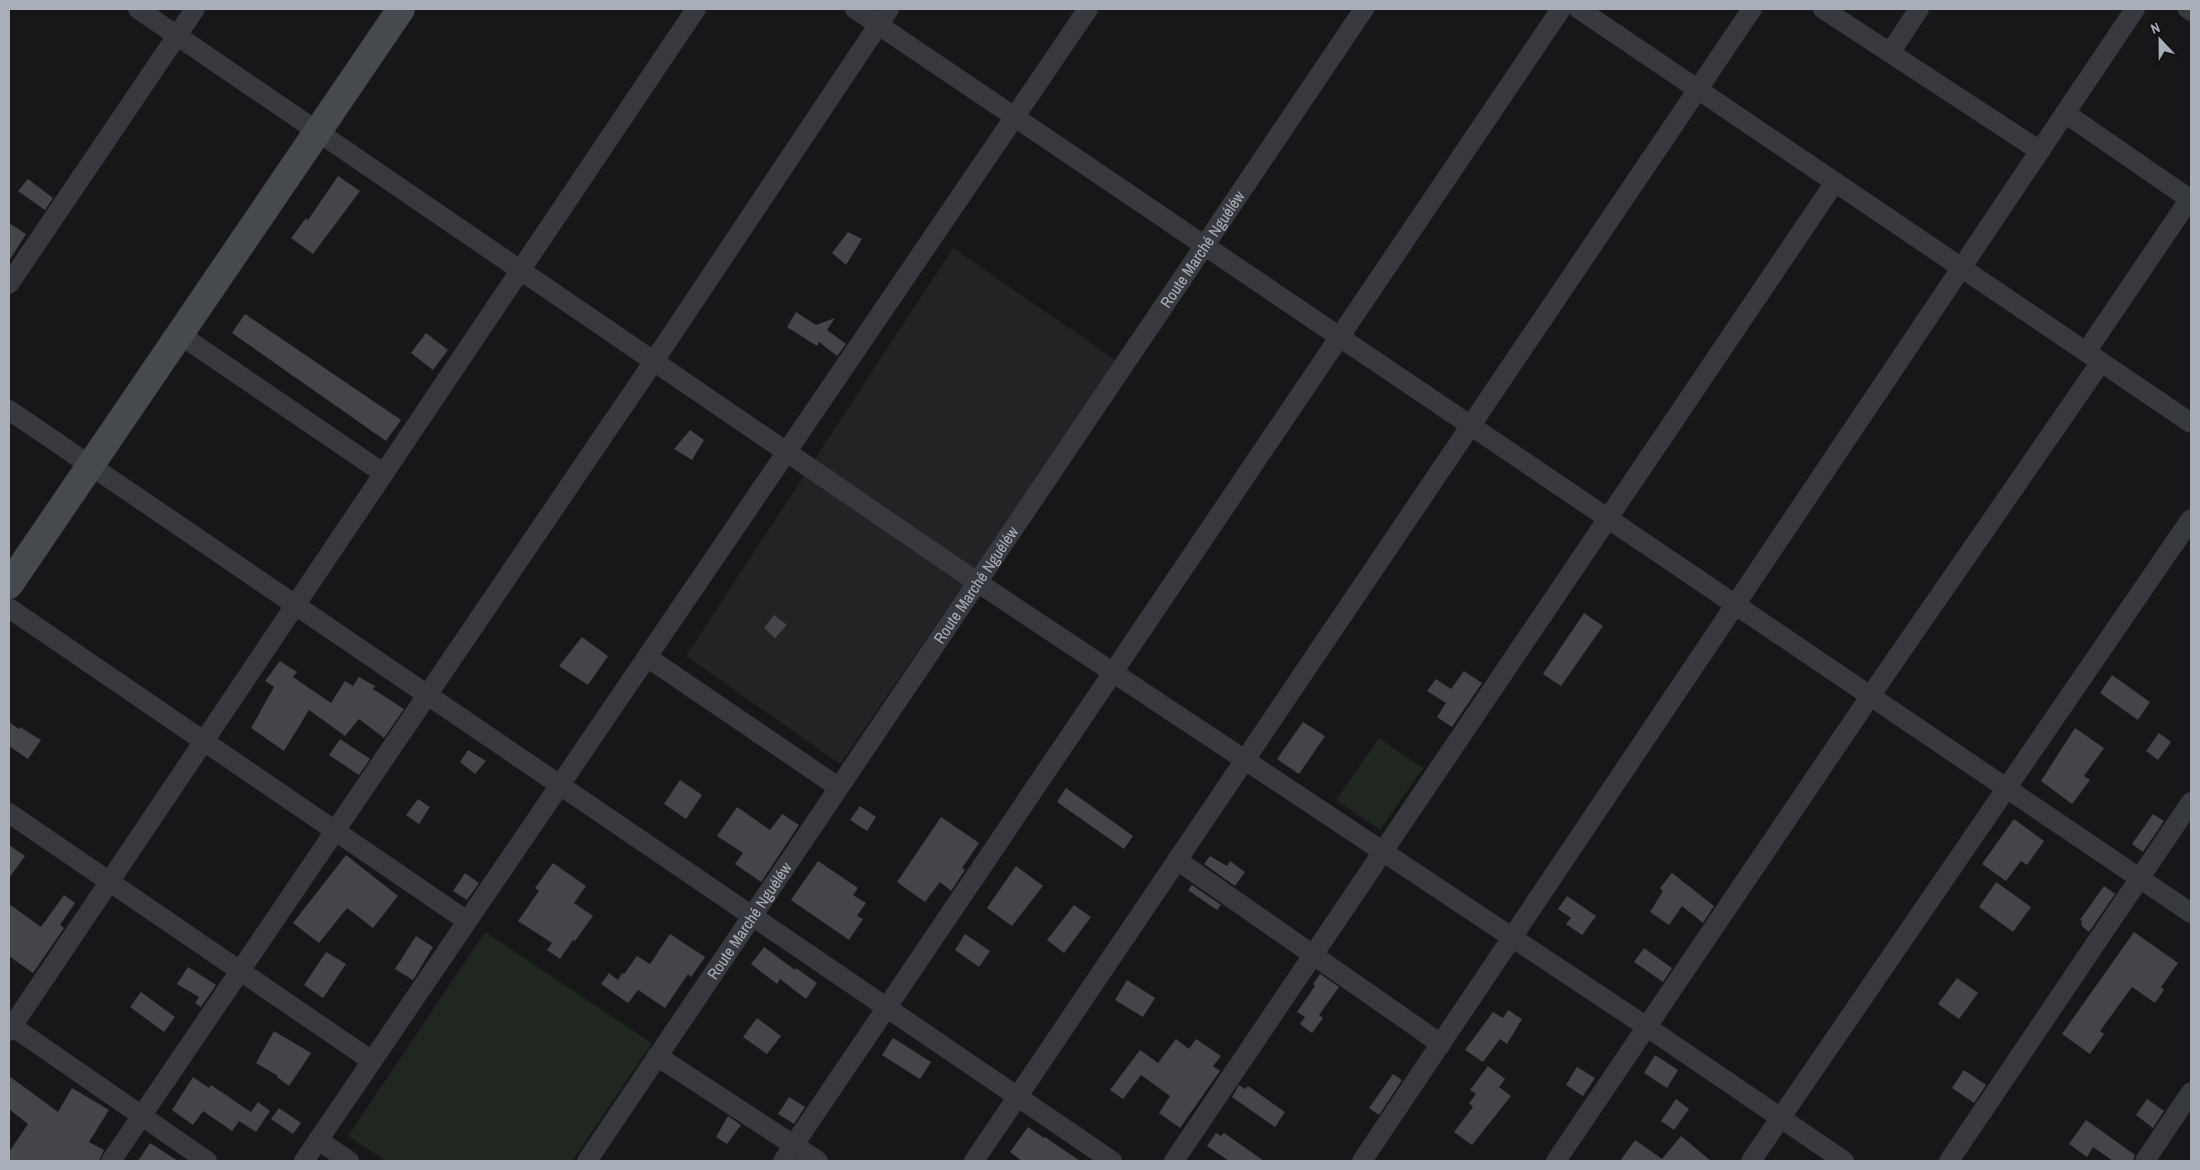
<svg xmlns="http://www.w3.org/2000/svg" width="2200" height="1170" viewBox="0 0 2200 1170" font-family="'Archivo Narrow',sans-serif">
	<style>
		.built { fill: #232326 }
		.green { fill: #1f2720 }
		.building { fill: #434549 }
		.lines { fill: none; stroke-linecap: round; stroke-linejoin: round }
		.street { stroke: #38393e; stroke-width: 20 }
		.secondary { stroke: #46494e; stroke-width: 28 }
		.labels { text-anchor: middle; stroke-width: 4.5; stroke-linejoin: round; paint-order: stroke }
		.street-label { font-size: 16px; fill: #a9afb9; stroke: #121214 }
	</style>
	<rect width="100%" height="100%" fill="#171719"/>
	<polygon class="built" points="953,248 1117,361 840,764 686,656"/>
	<g class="green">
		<polygon points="1379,738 1423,768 1380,830 1336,800"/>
		<polygon points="485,932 652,1043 572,1161 386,1161 348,1136"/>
	</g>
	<g class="building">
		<polygon points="338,176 360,191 313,254 291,238 306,218 308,220"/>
		<polygon points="28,179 53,198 45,210 18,191"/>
		<polygon points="9,223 26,234 9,261"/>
		<polygon points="848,232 862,239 846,265 832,253"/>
		<polygon points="796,312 816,325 835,318 827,330 846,344 837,356 819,342 817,346 787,327"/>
		<polygon points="245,314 401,420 386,441 232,333"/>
		<polygon points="426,333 448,350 433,370 411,353"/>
		<polygon points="690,430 704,440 692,460 674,449"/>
		<polygon points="1584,613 1603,626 1561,686 1543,674"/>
		<polygon points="774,615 787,625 775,638 764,628"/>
		<polygon points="582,637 608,656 588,685 559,666"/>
		<polygon points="280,661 297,672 293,677 331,703 345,681 353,686 359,677 375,686 373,689 404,709 384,738 359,719 345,736 309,710 284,751 251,728 274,687 265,681"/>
		<polygon points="1464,671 1482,683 1452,727 1437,717 1446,703 1427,691 1436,679 1451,689"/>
		<polygon points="2112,675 2150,702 2138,720 2100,693"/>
		<polygon points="9,722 19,729 20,727 41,740 28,759 9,746"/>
		<polygon points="1303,722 1325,736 1299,774 1277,759"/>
		<polygon points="2075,728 2104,748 2084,776 2090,780 2072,804 2041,781"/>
		<polygon points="2159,733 2171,742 2158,760 2146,751"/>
		<polygon points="340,739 370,759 359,775 329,755"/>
		<polygon points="468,750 486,761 475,774 460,762"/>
		<polygon points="680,780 702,795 686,819 664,804"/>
		<polygon points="1066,788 1133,836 1124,849 1057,802"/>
		<polygon points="418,799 430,807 419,824 406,815"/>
		<polygon points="860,806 876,817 867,831 850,820"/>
		<polygon points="737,807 770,830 782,814 799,825 761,882 735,864 743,853 717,836"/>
		<polygon points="2153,814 2164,821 2143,852 2132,844"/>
		<polygon points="941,817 979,843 962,868 965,870 951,891 940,882 925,902 897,882"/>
		<polygon points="2014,819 2044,841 2027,865 2021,861 2006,881 1982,864"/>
		<polygon points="9,845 25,856 9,878"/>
		<polygon points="346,855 398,896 373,928 347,908 319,943 293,923"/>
		<polygon points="1210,856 1227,866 1230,861 1245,872 1235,886 1204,864"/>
		<polygon points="818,861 858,888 853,895 866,903 857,916 863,919 849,940 791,900"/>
		<polygon points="553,863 586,886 574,903 593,916 575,941 573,940 560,959 547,950 552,943 518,921 539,891 535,888"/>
		<polygon points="1016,866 1043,886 1012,926 987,908"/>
		<polygon points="465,873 479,883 467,900 453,891"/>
		<polygon points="1672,873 1714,906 1703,923 1682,906 1669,925 1650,912 1663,891 1660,888"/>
		<polygon points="1996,882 2031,907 2013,932 1979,907"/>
		<polygon points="1192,885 1221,905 1217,910 1188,890"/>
		<polygon points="2104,886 2115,894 2089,932 2083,927 2081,924 2082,921 2080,920"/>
		<polygon points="64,895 75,903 60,925 64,928 33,973 9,956 9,904 41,927"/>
		<polygon points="1567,896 1596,916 1582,935 1566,924 1571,918 1558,909"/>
		<polygon points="1074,905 1091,917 1064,953 1047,940"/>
		<polygon points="2134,932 2178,963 2161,987 2164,990 2155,1003 2132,987 2100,1031 2104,1034 2090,1054 2062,1034"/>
		<polygon points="670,934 705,957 691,977 688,974 665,1008 638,990 628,1003 601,984 609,973 618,980 622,973 624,974 637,956 650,964"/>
		<polygon points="965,934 990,951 979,967 955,950"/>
		<polygon points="416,936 433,947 413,980 395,969"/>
		<polygon points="764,947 795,970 796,968 817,983 806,999 780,979 777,984 751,964"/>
		<polygon points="1644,948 1672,968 1663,982 1634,962"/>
		<polygon points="326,952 346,964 323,998 304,985"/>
		<polygon points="188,967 216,985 201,1007 195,1003 199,997 177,984"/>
		<polygon points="1320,974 1339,987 1319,1015 1323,1018 1312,1033 1300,1024 1305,1017 1297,1012 1315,986 1313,984"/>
		<polygon points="1957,978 1978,993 1959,1019 1938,1004"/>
		<polygon points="1127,980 1155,998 1143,1017 1115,1000"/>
		<polygon points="141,992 175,1017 164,1032 130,1007"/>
		<polygon points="1508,1010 1522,1019 1507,1044 1500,1039 1483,1062 1465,1050 1493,1012 1503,1018"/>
		<polygon points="757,1018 781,1036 767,1054 743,1037"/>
		<polygon points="274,1031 311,1053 289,1086 277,1077 278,1076 256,1063"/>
		<polygon points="893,1038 931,1062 920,1079 882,1055"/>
		<polygon points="1176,1039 1189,1049 1196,1039 1221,1056 1213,1066 1220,1071 1180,1128 1159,1113 1170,1096 1141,1075 1123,1099 1110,1090 1140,1050 1158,1063"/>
		<polygon points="1655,1055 1678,1070 1667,1088 1644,1073"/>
		<polygon points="1488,1066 1505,1079 1499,1087 1511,1096 1472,1145 1454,1132 1473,1107 1469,1103 1476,1094 1470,1090"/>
		<polygon points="1577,1067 1595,1078 1583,1096 1566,1085"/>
		<polygon points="1964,1070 1986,1085 1974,1103 1952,1088"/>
		<polygon points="1393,1074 1402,1080 1379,1115 1369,1108"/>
		<polygon points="9,1076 58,1112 72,1088 109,1110 89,1142 104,1150 99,1161 9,1161 9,1152 28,1124 9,1109"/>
		<polygon points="193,1077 209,1088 211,1085 251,1112 258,1102 270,1111 256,1132 239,1121 232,1131 203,1111 193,1125 172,1110"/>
		<polygon points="1239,1085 1245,1089 1248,1086 1285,1112 1275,1127 1232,1097"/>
		<polygon points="789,1097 805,1107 794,1124 778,1114"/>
		<polygon points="1676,1099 1689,1109 1674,1130 1661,1121"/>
		<polygon points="2147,1099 2164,1111 2153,1128 2136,1115"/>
		<polygon points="279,1108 301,1123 293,1134 271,1119"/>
		<polygon points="728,1116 741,1125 727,1144 716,1137"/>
		<polygon points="2086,1120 2135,1155 2133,1161 2113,1161 2093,1147 2087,1157 2069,1144"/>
		<polygon points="1028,1127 1044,1138 1045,1137 1080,1161 1022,1161 1010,1152"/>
		<polygon points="1216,1133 1221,1136 1224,1133 1264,1161 1229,1161 1207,1146"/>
		<polygon points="1681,1136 1711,1161 1620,1161 1635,1140 1662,1159"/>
		<polygon points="150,1143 178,1161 138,1161"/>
	</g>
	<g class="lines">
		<g class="street">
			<polyline points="138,9 977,582 1647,1027 1844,1161"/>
			<polyline points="855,9 2191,913"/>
			<polyline points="1579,9 2191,423"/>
			<polyline points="1823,9 2040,151"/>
			<polyline points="2188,9 2191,11"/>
			<polyline points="1890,53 1919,9"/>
			<polyline points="2065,113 2191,200"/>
			<polyline points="9,284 195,9"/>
			<polyline points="179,334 383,473"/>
			<polyline points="2086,352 2191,197"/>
			<polyline points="9,410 1112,1161"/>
			<polyline points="9,608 467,921"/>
			<polyline points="647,657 838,787"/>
			<polyline points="9,813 372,1061"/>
			<polyline points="1177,860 1441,1044"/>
			<polyline points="9,1024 207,1161"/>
			<polyline points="9,1031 696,9"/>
			<polyline points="657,1056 818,1161"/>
			<polyline points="318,1140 349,1161"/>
			<polyline points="111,1161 654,361 889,9"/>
			<polyline points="304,1161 1088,9"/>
			<path id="s1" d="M587 1161 1364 9"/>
			<polyline points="783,1161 1561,9"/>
			<polyline points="974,1161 1752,9"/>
			<polyline points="1174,1161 1835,182"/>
			<polyline points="1362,1161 2135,9"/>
			<polyline points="1556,1161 1871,695 2101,362"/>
			<polyline points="1751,1161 2191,519"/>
			<polyline points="1949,1161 2191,802"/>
			<polyline points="2145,1161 2191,1092"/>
		</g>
		<polyline class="secondary" points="9,585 401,9"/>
	</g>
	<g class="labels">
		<g class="street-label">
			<text dy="6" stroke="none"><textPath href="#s1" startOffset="1100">Route Marché Nguéléw</textPath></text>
			<text dy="6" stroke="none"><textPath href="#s1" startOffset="695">Route Marché Nguéléw</textPath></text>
			<text dy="6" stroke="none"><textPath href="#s1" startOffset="290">Route Marché Nguéléw</textPath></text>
		</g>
	</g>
	<rect width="2200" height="1170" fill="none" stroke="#a9afb9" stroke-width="20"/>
	<g transform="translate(2160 40) rotate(338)" stroke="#121214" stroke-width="4" paint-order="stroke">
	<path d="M0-4L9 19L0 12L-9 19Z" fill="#a9afb9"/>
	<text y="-8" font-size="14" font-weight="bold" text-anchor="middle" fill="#a9afb9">N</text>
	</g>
</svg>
